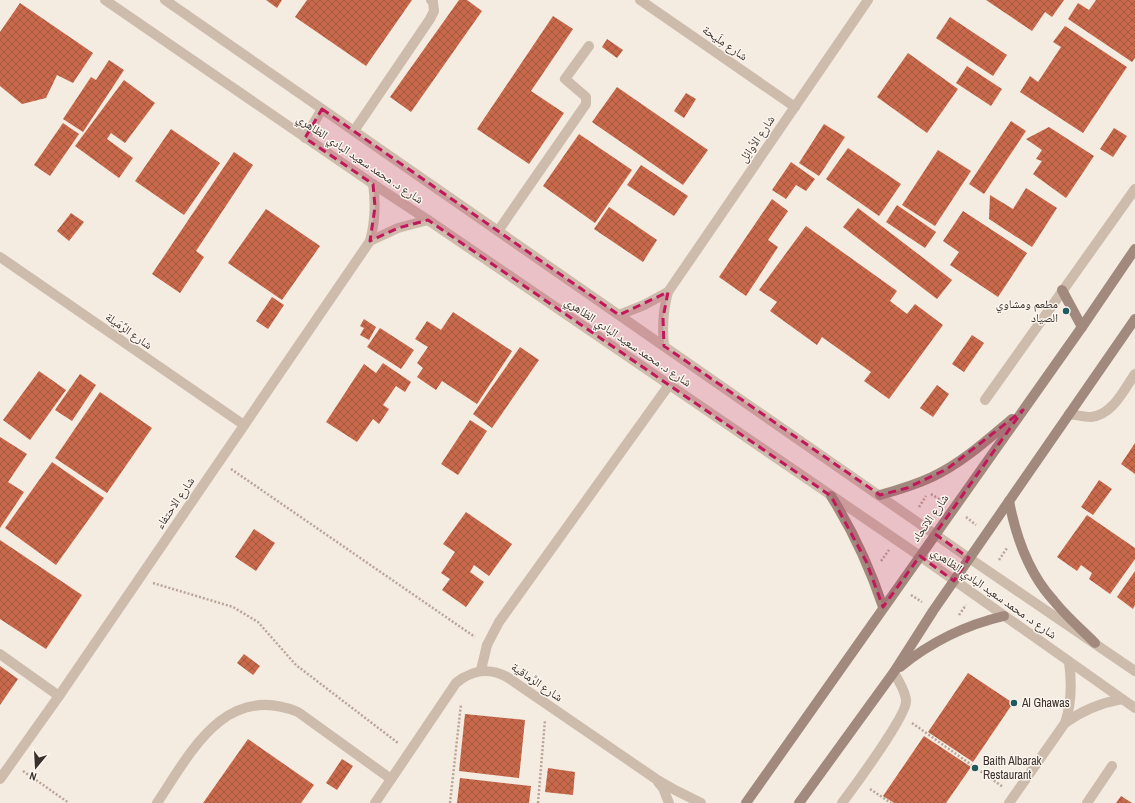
<svg xmlns="http://www.w3.org/2000/svg" width="1135" height="803" viewBox="0 0 1135 803" font-family="'Archivo Narrow','Noto Naskh Arabic',sans-serif">
	<style>
		.building { fill: url(#building-cross-hatch) }
		.lines { fill: none; stroke-linecap: round; stroke-linejoin: round }
		.path { stroke: #b9a596; stroke-width: 2.5; stroke-dasharray: 2 2; stroke-linecap: butt }
		.service { stroke: #cdbbac; stroke-width: 10 }
		.minor { stroke: #cdbbac; stroke-width: 10 }
		.tertiary { stroke: #cdbbac; stroke-width: 10 }
		.secondary { stroke: #a18a7d; stroke-width: 10 }
		.marked { fill: #c2185b; fill-opacity: 0.2; stroke: #c2185b; stroke-width: 3; stroke-dasharray: 8 5; stroke-linejoin: round }
		.poi-dot { fill: #1f5a5e; stroke: #fbf5ee; stroke-width: 1.5 }
		.labels { text-anchor: middle; stroke-width: 3; stroke-linejoin: round; paint-order: stroke }
		.street-label { font-size: 12px; fill: #3b302b; stroke: #fbf5ee }
		.poi-label { font-size: 12px; fill: #3b302b; stroke: #fbf5ee; text-anchor: start }
	</style>
	<defs>
		<pattern id="building-cross-hatch" width="8" height="8" patternUnits="userSpaceOnUse"><rect width="8" height="8" fill="#c8694b"/><path d="M0 0l8 8M0 8l8-8" fill="none" stroke="#a4573f"/></pattern>
	</defs>
	<rect width="100%" height="100%" fill="#f4ebe1"/>
	<g class="building">
		<polygon points="266,0 282,0 277,8"/>
		<polygon points="307,0 412,0 366,66 295,17"/>
		<polygon points="459,0 467,0 482,11 411,112 390,97"/>
		<polygon points="986,0 1064,0 1052,17 1045,12 1032,31"/>
		<polygon points="1096,0 1135,0 1135,58 1132,62 1068,19 1078,3 1089,10"/>
		<polygon points="20,3 93,53 73,83 57,75 46,98 22,104 0,86 0,32"/>
		<polygon points="553,16 573,29 531,91 564,113 529,164 477,129"/>
		<polygon points="950,17 1007,55 993,76 936,38"/>
		<polygon points="1065,26 1127,67 1083,133 1020,92 1030,76 1038,82 1061,47 1053,42"/>
		<polygon points="607,39 623,50 617,58 602,47"/>
		<polygon points="908,53 958,89 927,133 877,97"/>
		<polygon points="109,60 124,70 83,132 63,119 91,77 96,80"/>
		<polygon points="967,66 1002,89 991,106 956,83"/>
		<polygon points="124,80 155,103 125,143 111,133 107,139 133,158 119,178 75,146"/>
		<polygon points="617,87 708,150 683,185 592,122"/>
		<polygon points="686,93 696,99 684,118 674,111"/>
		<polygon points="1011,121 1026,131 984,194 969,184"/>
		<polygon points="63,123 79,134 50,176 34,165"/>
		<polygon points="824,124 845,137 819,176 799,163"/>
		<polygon points="1049,127 1094,156 1066,198 1033,174 1042,161 1036,159 1042,150 1026,139"/>
		<polygon points="1114,128 1127,136 1113,157 1100,149"/>
		<polygon points="171,129 220,163 184,215 135,181"/>
		<polygon points="579,134 632,170 595,223 543,186"/>
		<polygon points="848,148 901,184 879,216 826,179"/>
		<polygon points="938,150 971,171 935,226 902,205"/>
		<polygon points="234,152 253,165 196,251 204,257 180,293 152,274"/>
		<polygon points="791,162 815,179 806,191 796,185 786,199 772,190"/>
		<polygon points="641,165 688,196 674,216 627,185"/>
		<polygon points="1026,188 1057,208 1032,247 989,219 990,195 1013,209"/>
		<polygon points="772,199 788,211 768,240 778,247 746,296 719,277"/>
		<polygon points="897,205 936,232 925,248 886,222"/>
		<polygon points="609,207 657,240 643,262 594,229"/>
		<polygon points="858,208 952,280 937,299 843,227"/>
		<polygon points="266,209 320,246 282,300 228,263"/>
		<polygon points="963,211 1027,253 998,297 950,265 959,252 943,241"/>
		<polygon points="71,213 84,222 69,241 57,231"/>
		<polygon points="806,226 897,291 890,301 907,314 915,304 943,325 889,399 864,381 871,372 822,337 817,345 770,311 777,302 759,290"/>
		<polygon points="272,297 284,305 268,329 256,321"/>
		<polygon points="453,312 512,351 477,404 442,381 436,390 417,377 423,368 417,363 428,347 415,339 427,321 441,330"/>
		<polygon points="364,319 376,327 369,340 360,335 364,328 360,326"/>
		<polygon points="380,328 414,350 401,369 367,347"/>
		<polygon points="972,335 984,343 964,372 952,364"/>
		<polygon points="520,347 539,360 492,428 473,414"/>
		<polygon points="383,363 411,382 405,392 396,386 383,405 389,409 379,424 373,419 357,442 326,422 364,364 376,373"/>
		<polygon points="39,371 66,390 30,440 3,420"/>
		<polygon points="80,374 96,385 72,421 55,410"/>
		<polygon points="937,385 949,394 933,417 920,408"/>
		<polygon points="100,392 152,428 107,493 55,458"/>
		<polygon points="470,420 487,431 458,475 441,464"/>
		<polygon points="0,437 27,454 8,482 24,492 0,528"/>
		<polygon points="1135,443 1135,474 1121,464"/>
		<polygon points="52,462 104,498 56,565 5,528"/>
		<polygon points="1099,480 1112,489 1093,515 1081,507"/>
		<polygon points="466,512 512,544 489,576 474,565 470,572 484,582 466,607 442,590 450,579 441,573 455,552 443,544"/>
		<polygon points="1087,515 1135,548 1135,559 1110,594 1089,579 1092,573 1081,565 1077,571 1057,557"/>
		<polygon points="254,529 275,543 256,571 235,557"/>
		<polygon points="0,540 82,595 46,649 0,619"/>
		<polygon points="1135,571 1135,605 1133,609 1117,597"/>
		<polygon points="244,654 260,666 253,675 237,663"/>
		<polygon points="0,666 18,679 0,705"/>
		<polygon points="968,673 1013,703 973,762 928,732"/>
		<polygon points="465,714 525,720 519,778 459,771"/>
		<polygon points="924,736 971,767 946,803 894,803 883,796"/>
		<polygon points="248,739 314,785 301,803 203,803"/>
		<polygon points="342,759 353,766 337,790 326,783"/>
		<polygon points="548,768 575,772 573,795 545,792"/>
		<polygon points="460,778 531,786 529,803 457,803"/>
		<polygon points="1121,796 1132,803 1116,803"/>
	</g>
	<g class="lines">
		<g class="path">
			<polyline points="231,469 475,637"/>
			<polyline points="931,494 942,501"/>
			<polyline points="919,507 926,496"/>
			<polyline points="966,517 976,525"/>
			<polyline points="999,560 1007,548"/>
			<polyline points="881,561 889,550"/>
			<polyline points="153,583 233,607 258,622 296,665 398,743"/>
			<polyline points="911,595 922,602"/>
			<polyline points="959,615 966,605"/>
			<polyline points="912,723 1003,787"/>
			<polyline points="23,771 69,803"/>
			<polyline points="870,789 891,803"/>
			<polyline points="450,803 461,704"/>
			<polyline points="538,803 545,720"/>
		</g>
		<g class="service">
			<polyline points="354,131 430,19 434,11 433,2 431,0"/>
			<polyline points="498,231 586,104 586,97 565,79 589,46"/>
			<path d="M1069 414C1076 415 1084 417 1091 417 1113 415 1124 389 1135 374"/>
			<polyline points="0,654 59,696"/>
			<polyline points="481,670 487,645 499,622 669,385"/>
			<polyline points="658,782 663,788 669,803"/>
			<path d="M157 803C191 752 225 682 298 712L391 779"/>
			<path d="M375 803 456 683C472 670 488 667 507 677L656 779 675 790 701 803"/>
			<path d="M842 803C854 787 907 715 906 701 906 691 898 681 894 672"/>
			<polyline points="1087,803 1112,766"/>
		</g>
		<g class="minor">
			<polyline points="640,0 795,107"/>
			<polyline points="370,241 398,228 428,220"/>
			<polyline points="0,257 244,425"/>
			<polyline points="619,315 644,305 668,292"/>
			<path d="M664 346C662 327 663 310 668 292L868 0"/>
			<polyline points="985,400 1135,189"/>
			<path d="M1065 723C1083 710 1100 703 1122 699"/>
			<path d="M0 779 59 696 370 241C375 222 376 204 373 184"/>
			<path d="M1009 803 1065 723C1072 702 1072 683 1069 662"/>
		</g>
		<g class="tertiary">
			<polyline points="105,0 373,184 428,220 920,556 1135,708"/>
			<polyline points="165,0 969,558 1135,671"/>
			<polyline points="305,138 322,109"/>
		</g>
		<g class="secondary">
			<polyline points="1062,290 1082,327"/>
			<path d="M880 495C898 490 915 485 932 477 962 463 987 440 1012 419"/>
			<path d="M831 496C853 531 870 568 883 607"/>
			<path d="M1009 501C1016 537 1029 574 1054 601 1066 616 1081 629 1095 643"/>
			<path d="M900 667C931 642 965 625 1004 616"/>
			<polyline points="746,803 1082,327 1135,249"/>
			<polyline points="799,803 894,672 933,611 1135,319"/>
		</g>
	</g>
	<path class="marked" d="M322 109 619 315 668 292 663 318 664 346 880 495 907 488 947 469 1023 410 935 534 969 558 954 581 920 556 883 607 866 561 831 496 428 220 398 228 370 241 375 207 373 184 305 138Z"/>
	<g class="poi-dot">
		<circle cx="1066" cy="311" r="4"/>
		<circle cx="1014" cy="703" r="4"/>
		<circle cx="975" cy="768" r="4"/>
	</g>
	<g class="labels">
		<g class="street-label">
			<text transform="translate(725 43) rotate(35)" y="4">شارع مِلَيحة</text>
			<text transform="translate(757 139) rotate(-56)" y="4">شارع الأوائِل</text>
			<text transform="translate(360 159) rotate(34)" y="4">شارع د. محمد سعيد البادي الظاهري</text>
			<text transform="translate(129 331) rotate(35)" y="4">شارع الرِّمَيلة</text>
			<text transform="translate(628 342) rotate(34)" y="4">شارع د. محمد سعيد البادي الظاهري</text>
			<text transform="translate(175 503) rotate(-56)" y="4">شارع الاحتفاء</text>
			<text transform="translate(930 518) rotate(-55)" y="4">شارع الاتحاد</text>
			<text transform="translate(994 593) rotate(35)" y="4">شارع د. محمد سعيد البادي الظاهري</text>
			<text transform="translate(537 682) rotate(34)" y="4">شارع الرَّماقية</text>
		</g>
		<g class="poi-label">
			<text x="1058" y="308" text-anchor="end">مطعم ومشاوي<tspan x="1058" dy="14">الصياد</tspan></text>
			<text x="1022" y="707">Al Ghawas</text>
			<text x="983" y="765">Baith Albarak<tspan x="983" dy="14">Restaurant</tspan></text>
		</g>
	</g>
	<g transform="translate(36 767) rotate(198)" stroke="#fbf5ee" stroke-width="3" paint-order="stroke">
	<path d="M0-3L7 15L0 10L-7 15Z" fill="#3b302b"/>
	<text y="-6" font-size="11" font-weight="bold" text-anchor="middle" fill="#3b302b">N</text>
	</g>
</svg>
